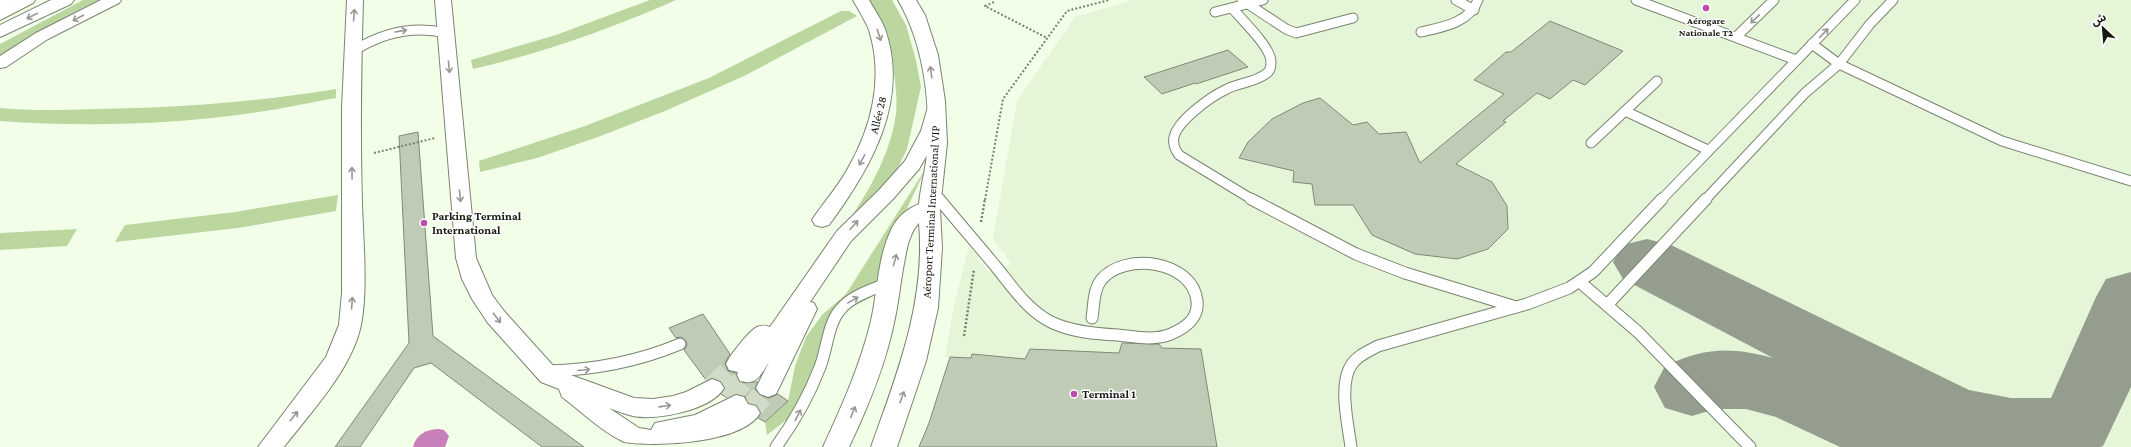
<svg xmlns="http://www.w3.org/2000/svg" width="2131" height="447" viewBox="0 0 2131 447" font-family="'Crimson Pro','Noto Sans Arabic',serif">
	<style>
		.built { fill: #e5f5d7 }
		.green { fill: #bbd79f }
		.water { fill: #c880bb }
		.lines { fill: none; stroke-linecap: round; stroke-linejoin: round }
		.taxiway { fill: #959e8e; fill-rule: evenodd }
		.building { fill: #c0cbb6; stroke: #7f8a76 }
		.street-tunnel { stroke: #d1dcc8; stroke-width: 22; stroke-dasharray: 22 11; stroke-linecap: butt }
		.lane-far1-casing { stroke: #7a8571; stroke-width: 11 }
		.lane-casing { stroke: #7a8571; stroke-width: 13 }
		.street-casing { stroke: #7a8571; stroke-width: 2 }
		.secondary-casing { stroke: #7a8571; stroke-width: 2 }
		.path-far1 { stroke: #7a8273; stroke-width: 2; stroke-dasharray: 2 2; stroke-linecap: butt }
		.path { stroke: #7a8273; stroke-width: 2.5; stroke-dasharray: 2 2; stroke-linecap: butt }
		.lane-far1 { stroke: #fff; stroke-width: 9 }
		.lane { stroke: #fff; stroke-width: 11 }
		.street { fill: #fff; fill-rule: evenodd }
		.secondary { fill: #fff; fill-rule: evenodd }
		.oneway { stroke: #969894 }
		.poi-dot { fill: #ba4caa; stroke: #fff; stroke-width: 1.5 }
		.labels { text-anchor: middle; stroke-width: 3; stroke-linejoin: round; paint-order: stroke }
		.far-poi-label { font-size: 10px; font-weight: bold; fill: #161a12; stroke: #fff }
		.street-label { font-size: 12px; fill: #161a12; stroke: #fff }
		.poi-label { font-size: 12px; font-weight: bold; fill: #161a12; stroke: #fff; text-anchor: start }
	</style>
	<rect width="100%" height="100%" fill="#f2fee8"/>
	<polygon class="built" points="1133,0 2131,0 2131,447 919,447 929,423 950,357 945,357 955,301 969,246 988,272 1012,264 993,239 1017,101 1075,17"/>
	<g class="green">
		<polygon points="83,0 103,0 0,58 0,44"/>
		<path d="M650 0H676C610 29 543 53 473 69L471 60 556 35Z"/>
		<path d="M868 0H892L906 25 916 60 921 87 907 149 896 172 831 247C859 206 889 164 896 114 898 93 894 70 889 50 886 34 880 12 868 0Z"/>
		<polygon points="841,11 849,11 857,16 744,76 665,111 598,137 537,158 480,172 479,161 585,126 709,78"/>
		<path d="M336 89V98C308 103 280 109 252 113 168 125 84 127 0 121V108C32 111 65 110 97 109 177 108 257 102 336 89Z"/>
		<polygon points="926,168 895,234 877,288 870,298 848,309 833,322 799,410 767,435 765,422 788,401 795,366 806,337 822,315 846,294"/>
		<polygon points="338,195 336,211 238,228 115,242 125,225 235,212"/>
		<polygon points="77,229 67,246 0,250 0,233"/>
	</g>
	<path class="water" d="M439 429 444 430 449 436 445 447H413C416 434 427 429 439 429Z"/>
	<g class="lines">
		<path class="taxiway" d="M1647 239 1671 245 1969 390 2011 398H2051L2096 297 2106 279 2131 272V387L2103 446 2100 447H1840L1776 417 1746 409H1715L1692 416 1665 408 1654 387 1665 366C1706 347 1731 347 1773 358L1623 279 1613 262 1623 245Z"/>
	</g>
	<g class="building">
		<polygon points="1550,21 1623,51 1585,85 1573,80 1550,99 1537,93 1503,121 1506,122 1456,164 1492,182 1507,206 1508,229 1488,249 1457,259 1415,254 1372,235 1353,205 1315,205 1312,184 1293,182 1294,171 1239,158 1248,142 1272,119 1303,103 1320,98 1353,125 1367,122 1379,134 1406,132 1420,163 1504,94 1474,80 1506,52 1511,52"/>
		<polygon points="1228,50 1248,67 1196,84 1195,83 1162,94 1144,77"/>
		<polygon points="418,132 433,336 584,447 542,447 431,363 414,368 360,447 335,447 409,343 399,136"/>
		<polygon points="703,314 730,354 725,363 728,371 736,373 740,382 758,382 755,389 759,395 769,398 778,394 788,401 765,422 758,418 761,413 757,405 749,403 744,396 735,394 727,398 721,394 726,388 721,381 713,378 706,380 684,350 687,345 686,341 681,337 676,338 669,328"/>
		<polygon points="1122,343 1159,344 1162,348 1201,349 1217,447 919,447 929,423 950,357 971,358 972,354 1025,359 1030,349 1119,353"/>
	</g>
	<g class="lines">
		<g class="street-tunnel">
			<polyline points="712,388 737,364"/>
			<polyline points="727,398 748,375"/>
			<polyline points="748,413 768,388"/>
		</g>
		<g class="lane-far1-casing">
			<g id="lane-far1">
				<polyline points="1242,0 1286,29 1296,33 1353,18"/>
				<polyline points="1456,0 1474,10"/>
				<polyline points="1636,0 1796,60"/>
				<path d="M1232 8C1242 20 1271 47 1271 62 1271 66 1270 71 1267 73 1257 82 1238 83 1227 89 1212 96 1169 125 1174 144 1174 148 1177 152 1179 155L1253 200"/>
				<polyline points="1215,12 1263,0"/>
				<path d="M1421 32C1443 27 1469 23 1478 0"/>
				<polyline points="1736,37 1774,0"/>
				<polyline points="1812,44 1839,64 2002,141 2131,181"/>
				<path d="M353 51C382 33 412 25 446 33"/>
				<polyline points="1625,111 1708,150"/>
				<polyline points="1591,143 1657,81"/>
				<polyline points="933,192 939,200"/>
				<polyline points="1661,200 1855,0"/>
				<polyline points="1705,200 1805,93 1839,64 1870,24 1893,0"/>
			</g>
		</g>
		<g class="lane-casing">
			<g id="lane">
				<path d="M939 199C958 222 978 245 997 268 1013 288 1029 312 1053 323 1073 332 1096 334 1118 335 1136 337 1154 341 1171 334 1185 328 1199 319 1197 301 1193 261 1125 251 1101 280 1093 291 1094 306 1092 318"/>
				<polyline points="1251,199 1356,254 1405,273 1516,307"/>
				<polyline points="1581,283 1638,332 1750,447"/>
				<polyline points="1608,304 1706,199"/>
				<path d="M547 371C594 370 637 362 680 344"/>
				<path d="M776 447C794 422 809 396 820 367 827 349 828 324 840 310 852 295 872 290 888 283"/>
				<path d="M1351 447C1348 424 1338 383 1352 364 1358 355 1369 351 1378 346L1527 304 1569 288 1593 272 1662 199"/>
			</g>
		</g>
		<g class="street-casing">
			<g id="street">
				<polygon points="15,0 35,0 33,3 0,20 0,8"/>
				<polygon points="101,0 121,0 119,3 48,39 6,67 0,68 0,56 36,33"/>
				<path d="M347 0H363C361 68 360 135 362 203 363 240 368 289 361 325 352 369 311 412 284 447H258L326 357 339 325 342 293V108Z"/>
				<path d="M435 0H451L476 258 492 295 504 311 557 370 634 398 653 399 673 396 686 392 712 379 720 382 724 388C712 410 656 421 633 416 625 414 617 411 609 408L639 428 651 430 655 423 695 415 736 395 744 397 748 404 756 406 760 413C743 444 653 447 624 442 601 431 582 412 562 397L559 389 541 382 488 323 472 299 462 279 456 258Z"/>
				<path d="M853 0H869C874 9 881 19 885 29 910 101 871 168 829 225L822 227 815 225 812 220C823 203 837 188 847 170 872 127 884 78 869 30 865 20 858 9 853 0Z"/>
				<path d="M934 106 940 107 943 111 939 131 931 148 919 169 893 199 851 241 810 302 814 303 817 309 776 394 768 397 760 394 756 388 769 362C761 374 757 386 740 381L737 375 738 372 729 370 726 364C730 355 749 331 757 327 762 325 765 325 770 327L837 231 879 190 905 161 921 131 928 107Z"/>
			</g>
		</g>
		<g class="secondary-casing">
			<g id="secondary">
				<polygon points="0,0 15,0 6,8 0,9"/>
				<polygon points="51,0 74,0 71,4 0,37 0,25"/>
				<path d="M898 0H916L925 15 938 55 945 101 947 143 940 209 942 248 938 308 926 361 897 447H871C897 375 926 301 919 223 908 234 906 254 903 269 900 287 898 305 894 323 885 366 868 407 849 447H823C841 408 859 368 870 325 878 293 877 258 892 228 898 216 907 209 919 204 920 190 924 176 926 162 932 109 925 46 898 0Z"/>
			</g>
		</g>
		<g class="path-far1">
			<polyline points="994,2 985,6 1047,38"/>
			<polyline points="374,153 435,138"/>
			<polyline points="985,200 1003,99 1067,11 1109,0"/>
		</g>
		<g class="path">
			<polyline points="981,222 985,199"/>
			<polyline points="964,336 974,269"/>
		</g>
		<use href="#lane-far1" class="lane-far1"/>
		<use href="#lane" class="lane"/>
		<use href="#street" class="street"/>
		<use href="#secondary" class="secondary"/>
	</g>
	<defs><path id="oneway-shaft" d="M-6 0H5M1.5-3L5.5 0L1.5 3" fill="none" stroke-width="1.6" stroke-linecap="round" stroke-linejoin="round"/></defs>
	<g class="oneway">
		<use href="#oneway-shaft" transform="translate(354 15) rotate(-86)"/>
		<use href="#oneway-shaft" transform="translate(32 16) rotate(153)"/>
		<use href="#oneway-shaft" transform="translate(78 18) rotate(152)"/>
		<use href="#oneway-shaft" transform="translate(1755 19) rotate(136)"/>
		<use href="#oneway-shaft" transform="translate(401 31) rotate(-10)"/>
		<use href="#oneway-shaft" transform="translate(1824 33) rotate(-46)"/>
		<use href="#oneway-shaft" transform="translate(879 35) rotate(72)"/>
		<use href="#oneway-shaft" transform="translate(449 67) rotate(84)"/>
		<use href="#oneway-shaft" transform="translate(931 72) rotate(-98)"/>
		<use href="#oneway-shaft" transform="translate(862 160) rotate(118)"/>
		<use href="#oneway-shaft" transform="translate(352 173) rotate(-91)"/>
		<use href="#oneway-shaft" transform="translate(460 196) rotate(85)"/>
		<use href="#oneway-shaft" transform="translate(854 225) rotate(-49)"/>
		<use href="#oneway-shaft" transform="translate(895 260) rotate(-74)"/>
		<use href="#oneway-shaft" transform="translate(853 300) rotate(-29)"/>
		<use href="#oneway-shaft" transform="translate(352 303) rotate(-86)"/>
		<use href="#oneway-shaft" transform="translate(497 318) rotate(53)"/>
		<use href="#oneway-shaft" transform="translate(584 370) rotate(-5)"/>
		<use href="#oneway-shaft" transform="translate(902 397) rotate(-70)"/>
		<use href="#oneway-shaft" transform="translate(665 406) rotate(-8)"/>
		<use href="#oneway-shaft" transform="translate(853 412) rotate(-67)"/>
		<use href="#oneway-shaft" transform="translate(798 415) rotate(-63)"/>
		<use href="#oneway-shaft" transform="translate(294 416) rotate(-52)"/>
	</g>
	<g class="poi-dot">
		<circle cx="1706" cy="8" r="4"/>
		<circle cx="424" cy="223" r="4"/>
		<circle cx="1074" cy="394" r="4"/>
	</g>
	<g class="labels">
		<g class="far-poi-label">
			<text x="1706" y="24">Aérogare<tspan x="1706" dy="12">Nationale T2</tspan></text>
		</g>
		<g class="street-label">
			<text transform="translate(878 115) rotate(-76)" y="4">Allée 28</text>
			<text transform="translate(931 212) rotate(-87)" y="4">Aéroport Terminal International VIP</text>
		</g>
		<g class="poi-label">
			<text x="432" y="220">Parking Terminal<tspan x="432" dy="14">International</tspan></text>
			<text x="1082" y="398">Terminal 1</text>
		</g>
	</g>
	<g transform="translate(2103 28) rotate(334)" stroke="#ffffff" stroke-width="3" paint-order="stroke">
	<path d="M0-3L7 15L0 10L-7 15Z" fill="#161a12"/>
	<text y="-6" font-size="11" font-weight="bold" text-anchor="middle" fill="#161a12">ش</text>
	</g>
</svg>
